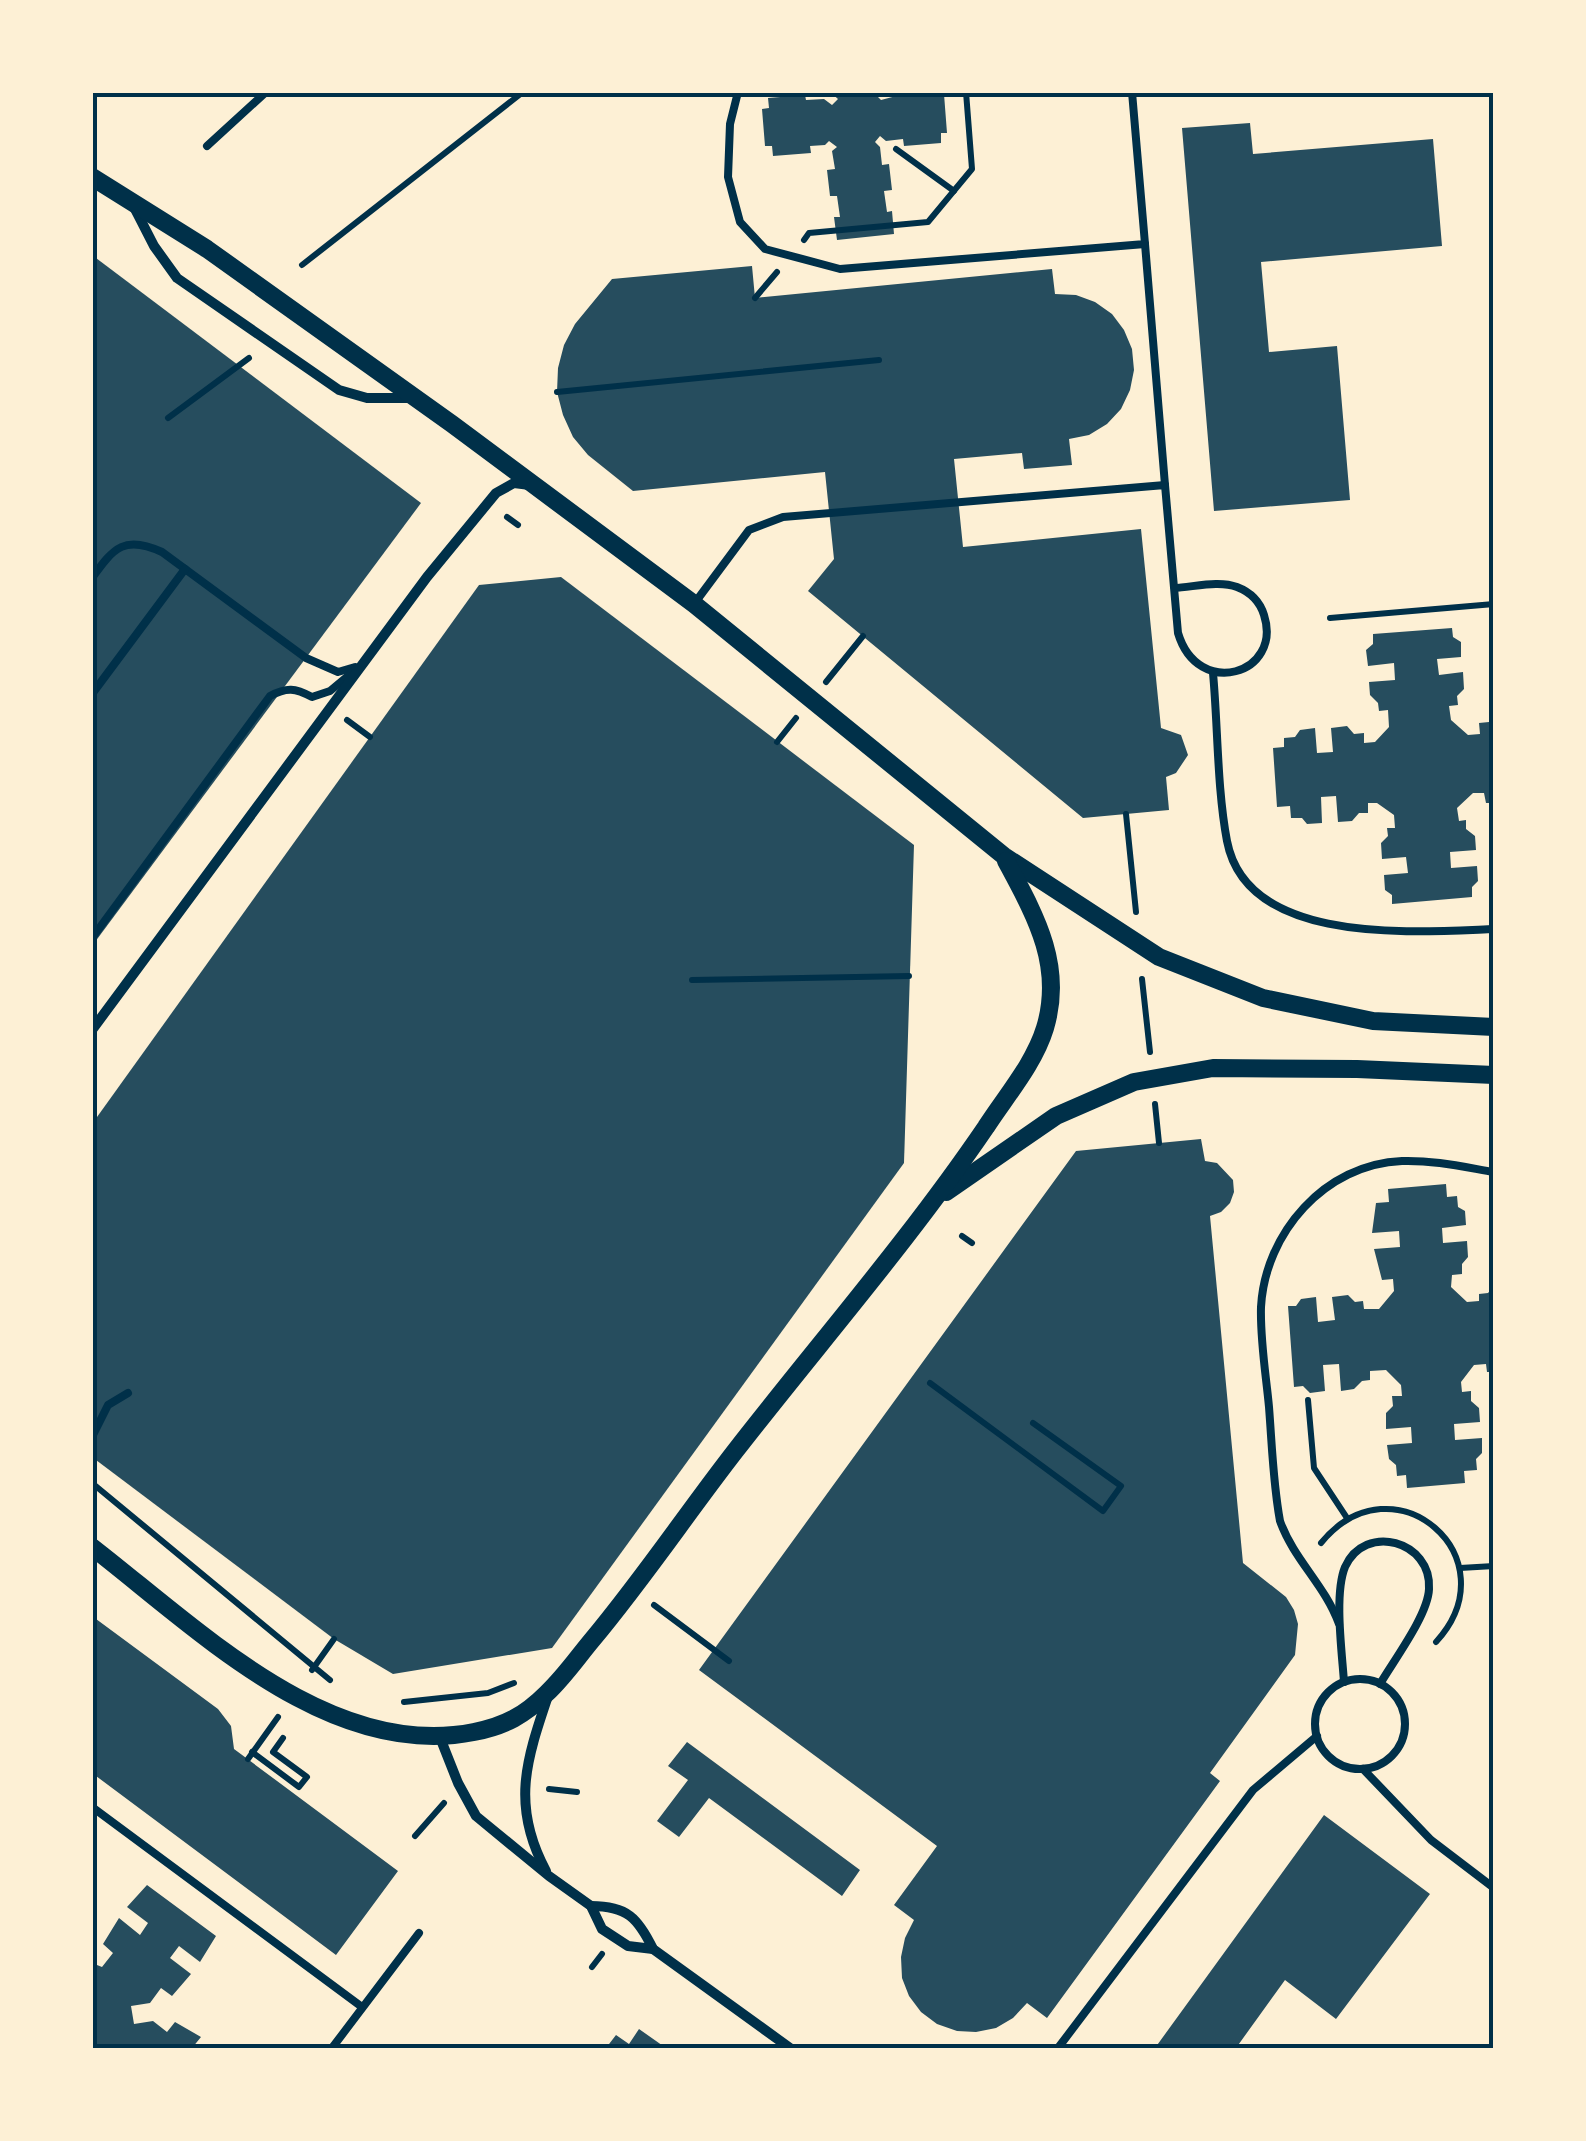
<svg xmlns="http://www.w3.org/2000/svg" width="1586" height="2141" viewBox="0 0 1586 2141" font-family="Inter,sans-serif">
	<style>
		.building { fill: #264d5e }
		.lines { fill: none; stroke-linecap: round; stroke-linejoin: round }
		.path { stroke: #003049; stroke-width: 6 }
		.service { stroke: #003049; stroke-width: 8 }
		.minor { stroke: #003049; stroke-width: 10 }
		.tertiary { stroke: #003049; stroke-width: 18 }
		.neatline { fill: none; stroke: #003049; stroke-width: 4 }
	</style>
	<rect width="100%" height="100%" fill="#fdf0d5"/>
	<g class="building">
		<polygon points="830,92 873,92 881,100 900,95 899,92 944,94 947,133 941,133 941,143 904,146 903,139 886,141 880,136 875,142 880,147 882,165 889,164 892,190 884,191 887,212 892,211 894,234 837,240 834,217 840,217 837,196 830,196 827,170 835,169 832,151 837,147 829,141 825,145 810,146 811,153 773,156 772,146 765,146 762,109 769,108 768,98 805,95 806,100 824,99 832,105 838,99"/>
		<polygon points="1250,123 1253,154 1433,139 1442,246 1261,262 1269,352 1337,346 1350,500 1214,511 1182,128"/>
		<polygon points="92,255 421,503 92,946"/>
		<polygon points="752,266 755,298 1052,269 1055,294 1076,295 1095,302 1112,314 1124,330 1132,349 1134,370 1130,390 1121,409 1107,424 1089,435 1069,439 1072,465 1024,469 1022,453 954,459 963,547 1141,529 1161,728 1181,735 1188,755 1176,773 1166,777 1169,810 1083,818 808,591 834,559 825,472 633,491 588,455 573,437 563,415 557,392 558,368 564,345 575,324 612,279"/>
		<polygon points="561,577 914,845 904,1163 552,1648 393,1674 334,1639 92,1457 92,1124 479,585"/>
		<polygon points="1452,628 1453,637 1461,642 1461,657 1437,659 1439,675 1463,672 1464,689 1457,696 1458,705 1449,706 1451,720 1468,735 1480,734 1479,723 1489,722 1494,717 1494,803 1486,803 1484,793 1473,793 1457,808 1459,821 1466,820 1466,829 1475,836 1476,850 1450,852 1451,868 1477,866 1478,881 1472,887 1472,897 1392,904 1392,895 1385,890 1384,875 1408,873 1406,857 1382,859 1381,843 1388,836 1387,828 1395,828 1394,815 1377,803 1368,803 1368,813 1359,813 1352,821 1338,822 1336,796 1321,797 1322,823 1307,824 1302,818 1291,818 1290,806 1277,807 1273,748 1284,747 1284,738 1295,737 1300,730 1315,728 1317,753 1333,752 1331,728 1347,726 1354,734 1364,733 1364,743 1375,742 1389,727 1388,710 1379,711 1378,703 1370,695 1369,682 1395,680 1394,663 1368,666 1366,650 1373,644 1373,634"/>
		<polygon points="1201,1139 1205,1161 1217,1163 1233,1180 1234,1192 1230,1203 1221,1212 1210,1216 1243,1563 1286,1597 1294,1610 1298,1624 1295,1655 1210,1773 1220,1781 1047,2018 1027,2003 1013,2018 996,2028 976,2032 957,2031 937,2024 921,2012 909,1996 902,1978 901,1957 905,1938 914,1920 894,1905 937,1846 699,1670 1076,1151"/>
		<polygon points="1446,1184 1447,1197 1457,1196 1458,1207 1465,1211 1466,1225 1442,1228 1443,1243 1467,1241 1468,1257 1462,1264 1462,1274 1452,1275 1451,1287 1467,1302 1479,1301 1479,1294 1488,1293 1494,1286 1494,1372 1487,1372 1486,1364 1474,1365 1461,1382 1462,1392 1471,1391 1471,1401 1479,1408 1480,1422 1454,1424 1455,1440 1482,1438 1482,1453 1476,1459 1477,1470 1464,1471 1465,1483 1407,1488 1406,1475 1397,1476 1396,1465 1389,1459 1387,1445 1412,1443 1411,1427 1386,1429 1386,1413 1393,1406 1392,1396 1402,1396 1401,1385 1386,1370 1370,1371 1370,1380 1362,1381 1354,1389 1341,1391 1339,1364 1323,1365 1325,1391 1310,1393 1303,1386 1294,1387 1288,1306 1296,1306 1301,1299 1316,1297 1318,1322 1335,1320 1332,1297 1348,1295 1355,1302 1363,1301 1364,1309 1379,1309 1394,1291 1393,1279 1382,1280 1374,1249 1400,1247 1399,1231 1372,1233 1376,1203 1389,1202 1388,1189"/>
		<polygon points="92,1616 218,1709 231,1726 234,1749 398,1871 336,1955 92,1773"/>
		<polygon points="687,1742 860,1870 842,1896 709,1798 679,1837 657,1821 688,1780 668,1766"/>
		<polygon points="1324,1815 1430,1894 1336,2019 1285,1980 1236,2048 1155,2048"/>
		<polygon points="147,1885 216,1936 200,1962 179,1946 170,1958 191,1974 172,1996 161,1988 150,2003 131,2006 134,2024 153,2021 167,2032 175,2022 201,2037 192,2048 92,2048 92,1963 102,1967 113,1953 103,1944 119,1918 140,1935 148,1923 127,1907"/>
		<polygon points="639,2029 666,2048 606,2048 616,2035 629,2044"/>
	</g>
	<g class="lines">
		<g class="path">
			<polyline points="896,149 954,191"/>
			<polyline points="804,240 809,233 928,222 972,169 966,92"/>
			<polyline points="302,265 523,92"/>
			<polyline points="755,298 777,272"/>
			<polyline points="557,392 879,360"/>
			<polyline points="168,418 249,358"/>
			<polyline points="507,517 518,525"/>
			<polyline points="1330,618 1494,604"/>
			<polyline points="826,682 863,636"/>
			<polyline points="347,720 370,737"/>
			<polyline points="777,742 796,718"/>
			<polyline points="1126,814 1136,912"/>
			<polyline points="1142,979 1150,1052"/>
			<polyline points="692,980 909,976"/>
			<polyline points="1155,1104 1159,1143"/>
			<polyline points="962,1236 972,1243"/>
			<polyline points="930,1383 1103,1511 1121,1486 1033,1423"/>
			<polyline points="1308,1400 1314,1468 1347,1518"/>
			<polyline points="92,1483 330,1680"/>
			<path d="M1321 1543C1394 1454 1513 1558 1436 1642"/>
			<polyline points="1460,1568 1494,1566"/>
			<polyline points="654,1605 729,1661"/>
			<polyline points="312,1670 334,1639"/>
			<polyline points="404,1702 488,1693 514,1683"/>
			<polyline points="252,1752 299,1787 307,1777 273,1752 283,1738"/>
			<polyline points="248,1759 278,1717"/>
			<polyline points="549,1789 577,1792"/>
			<polyline points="415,1836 444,1803"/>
			<polyline points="592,1967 602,1954"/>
		</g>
		<g class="service">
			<polyline points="738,92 730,124 728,177 740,222 765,249 840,269 1145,244 1132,92"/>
			<polyline points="207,146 266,92"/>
			<polyline points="1145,244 1165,485"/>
			<path d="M92 578C114 547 125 535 162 552L306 658 338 672 355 667"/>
			<path d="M694 604 749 530 783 517 1165 485 1178 633C1198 700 1283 674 1264 615 1260 602 1250 592 1237 587 1219 580 1194 587 1174 588"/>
			<path d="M1213 673C1218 727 1217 788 1227 841 1247 946 1414 932 1494 929"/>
			<polyline points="92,694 185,569"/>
			<path d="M92 938 270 696C287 687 295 688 312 697L330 691 354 671"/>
			<polyline points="92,1437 108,1405 128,1393"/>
			<path d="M1339 1624C1325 1585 1294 1560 1280 1521 1273 1483 1272 1445 1269 1407 1266 1375 1260 1340 1261 1307 1265 1233 1325 1164 1402 1161 1433 1160 1464 1167 1494 1172"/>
			<circle cx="1360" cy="1724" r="45"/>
			<path d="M1344 1682C1342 1652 1334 1594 1345 1567 1365 1522 1432 1541 1429 1589 1428 1615 1394 1660 1380 1684"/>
			<polyline points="1363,1769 1431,1840 1494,1888"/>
			<polyline points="92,1807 362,2007"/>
			<polyline points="332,2048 419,1933"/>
			<polyline points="1058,2048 1253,1790 1317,1736"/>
		</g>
		<g class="minor">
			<polyline points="134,207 154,246 177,278 339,390 367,398 411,398"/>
			<polyline points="92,1030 427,577 496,493 514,483 530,485"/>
			<polyline points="439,1735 458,1783 476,1816 549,1876 591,1906 602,1929 628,1946 653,1949"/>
			<path d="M546 1871C511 1806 526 1761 548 1696"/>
			<path d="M591 1906C627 1906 638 1918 653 1949L790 2048"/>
		</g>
		<g class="tertiary">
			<polyline points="92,177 207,249 452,424 694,604 1004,856 1159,957 1263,998 1373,1021 1494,1027"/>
			<polyline points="946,1192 1056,1116 1134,1082 1213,1068 1357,1069 1494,1075"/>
			<path d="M92 1547C198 1629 330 1761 474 1732 505 1726 525 1715 547 1693 564 1677 577 1658 592 1640 643 1579 687 1513 736 1450 820 1342 909 1240 986 1127 1006 1096 1034 1064 1045 1028 1064 965 1035 915 1006 861"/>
		</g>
	</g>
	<rect width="1586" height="2141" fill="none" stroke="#fdf0d5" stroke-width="190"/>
	<rect x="95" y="95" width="1396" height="1951" class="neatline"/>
</svg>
